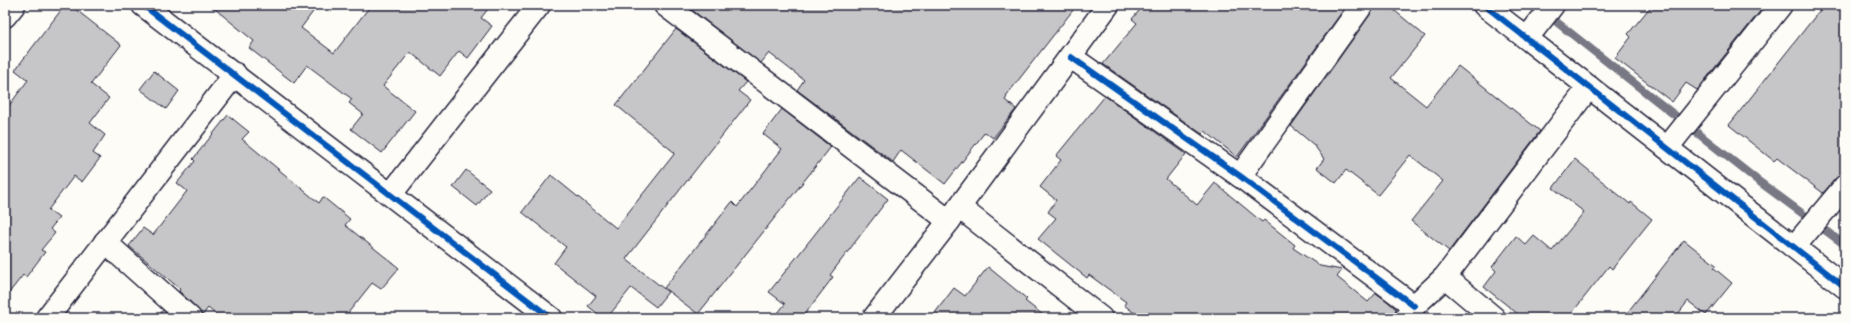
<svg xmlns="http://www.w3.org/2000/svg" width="1850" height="323" viewBox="0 0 1850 323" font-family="'Balsamiq Sans',sans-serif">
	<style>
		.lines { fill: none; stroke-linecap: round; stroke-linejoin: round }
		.stream { stroke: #787885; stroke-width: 8 }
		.building { fill: #c6c6c8; stroke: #22223b }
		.street-casing { stroke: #22223b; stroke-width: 25 }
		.secondary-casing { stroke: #22223b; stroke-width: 25 }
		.street { stroke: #fdfcf7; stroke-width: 22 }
		.secondary { stroke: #fdfcf7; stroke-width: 22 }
		.cycleway-casing { stroke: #fdfcf7; stroke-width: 8 }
		.cycleway { stroke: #0057b8; stroke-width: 6 }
	</style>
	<rect width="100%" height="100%" fill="#fdfcf7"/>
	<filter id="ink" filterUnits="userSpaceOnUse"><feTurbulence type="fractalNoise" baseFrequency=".025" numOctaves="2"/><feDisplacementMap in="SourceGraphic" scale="8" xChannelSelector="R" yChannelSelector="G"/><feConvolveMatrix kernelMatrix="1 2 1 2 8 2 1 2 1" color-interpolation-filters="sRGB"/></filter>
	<g filter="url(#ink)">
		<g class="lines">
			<polyline class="stream" points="1535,5 1757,180 1845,245"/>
		</g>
		<g class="building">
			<polygon points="65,5 70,5 121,45 91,84 109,98 90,123 105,135 93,153 100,158 82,182 74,176 48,210 59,218 50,229 55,233 41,250 45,252 26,277 23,275 5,298 5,111 28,80 15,70"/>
			<polygon points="210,5 318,5 301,28 334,53 371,5 491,5 481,18 492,26 468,58 459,51 440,76 410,52 383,86 415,111 382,153 351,129 363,114 349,103 352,99 307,65 294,83 249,48 254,41"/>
			<polygon points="695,5 1077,5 1006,96 1007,97 1005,100 1016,109 993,138 985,132 945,184 901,150 893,162 797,90 804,80 769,53 761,63 692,10"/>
			<polygon points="1144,5 1347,5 1237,157 1205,131 1202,134 1103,64 1137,23 1132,19"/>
			<polygon points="1374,5 1388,5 1425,36 1391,78 1426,106 1458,66 1540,131 1449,251 1411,221 1443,181 1410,155 1378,195 1346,170 1336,183 1317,168 1324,159 1314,145 1291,126 1372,12"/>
			<polygon points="1652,5 1765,5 1697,90 1686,83 1672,102 1615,58 1631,37 1628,34"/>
			<polygon points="1824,5 1845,5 1845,174 1836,178 1823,193 1777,158 1774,161 1729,125"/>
			<polygon points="676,29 746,82 738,91 750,100 626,259 668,292 656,307 631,288 607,318 603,318 588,306 596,296 554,263 566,247 522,212 551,175 616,228 675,153 616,105"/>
			<polygon points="154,71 179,91 166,109 140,89"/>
			<polygon points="1105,96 1186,154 1166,179 1197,205 1215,183 1262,222 1264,220 1295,245 1293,248 1320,266 1342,270 1337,277 1368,302 1376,293 1387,301 1396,309 1394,318 1141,318 1124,305 1126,302 1089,275 1087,278 1038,239 1056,218 1048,212 1056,200 1040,187 1061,160 1056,156"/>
			<polygon points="782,109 831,147 698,314 664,288 732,202 737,207 782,149 763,134"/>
			<polygon points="228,115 249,132 242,139 319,203 323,197 350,219 345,225 399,268 381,289 372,283 344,318 220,318 208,308 202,316 198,309 179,291 180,289 129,246 143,228 153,235 187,191 177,183 195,161 193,159"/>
			<polygon points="1575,159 1630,204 1631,202 1652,219 1612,269 1609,266 1568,318 1523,318 1484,287 1496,271 1492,267 1516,236 1526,245 1534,236 1552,251 1584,212 1553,188"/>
			<polygon points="466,170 490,189 477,206 453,187"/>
			<polygon points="860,177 888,199 830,275 833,277 802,318 774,318 785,304 769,292"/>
			<polygon points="1684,240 1716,265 1714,268 1732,283 1706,315 1688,301 1675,318 1623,318"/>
			<polygon points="988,267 1027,299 1025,301 1047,318 931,318 954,288 965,296"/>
			<polygon points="163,310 171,318 157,318"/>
		</g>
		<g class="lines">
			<g class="street-casing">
				<g id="street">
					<polyline points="143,5 551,318"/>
					<polyline points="665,5 949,221"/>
					<polyline points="5,16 14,5"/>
					<polyline points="1527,38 1553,5"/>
					<polyline points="1071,57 1240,176 1414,306"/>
					<polyline points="1667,148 1781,5"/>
					<polyline points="1240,176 1362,5"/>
					<polyline points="391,194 539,5"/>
					<polyline points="959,207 1101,318"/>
					<polyline points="105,242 190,318"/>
					<polyline points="1794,247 1845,186"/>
					<polyline points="1445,277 1494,318"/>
					<polyline points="1406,317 1414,306 1445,277 1589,87"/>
					<polyline points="47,318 235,74"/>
					<polyline points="874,318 949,221 1108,5"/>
				</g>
			</g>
			<g class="secondary-casing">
				<polyline id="secondary" points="1484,5 1845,287"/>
			</g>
			<use href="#street" class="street"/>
			<use href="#secondary" class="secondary"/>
			<g class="cycleway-casing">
				<g id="cycleway">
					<polyline points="143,5 551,318"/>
					<polyline points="1484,5 1845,287"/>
					<polyline points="1071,57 1240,176 1414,306"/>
				</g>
			</g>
			<use href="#cycleway" class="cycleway"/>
		</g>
	</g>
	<rect width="1850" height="323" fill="none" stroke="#fdfcf7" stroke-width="20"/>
	<rect x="10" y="10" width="1830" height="303" fill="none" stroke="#22223b" stroke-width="1.5" filter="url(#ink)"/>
</svg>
